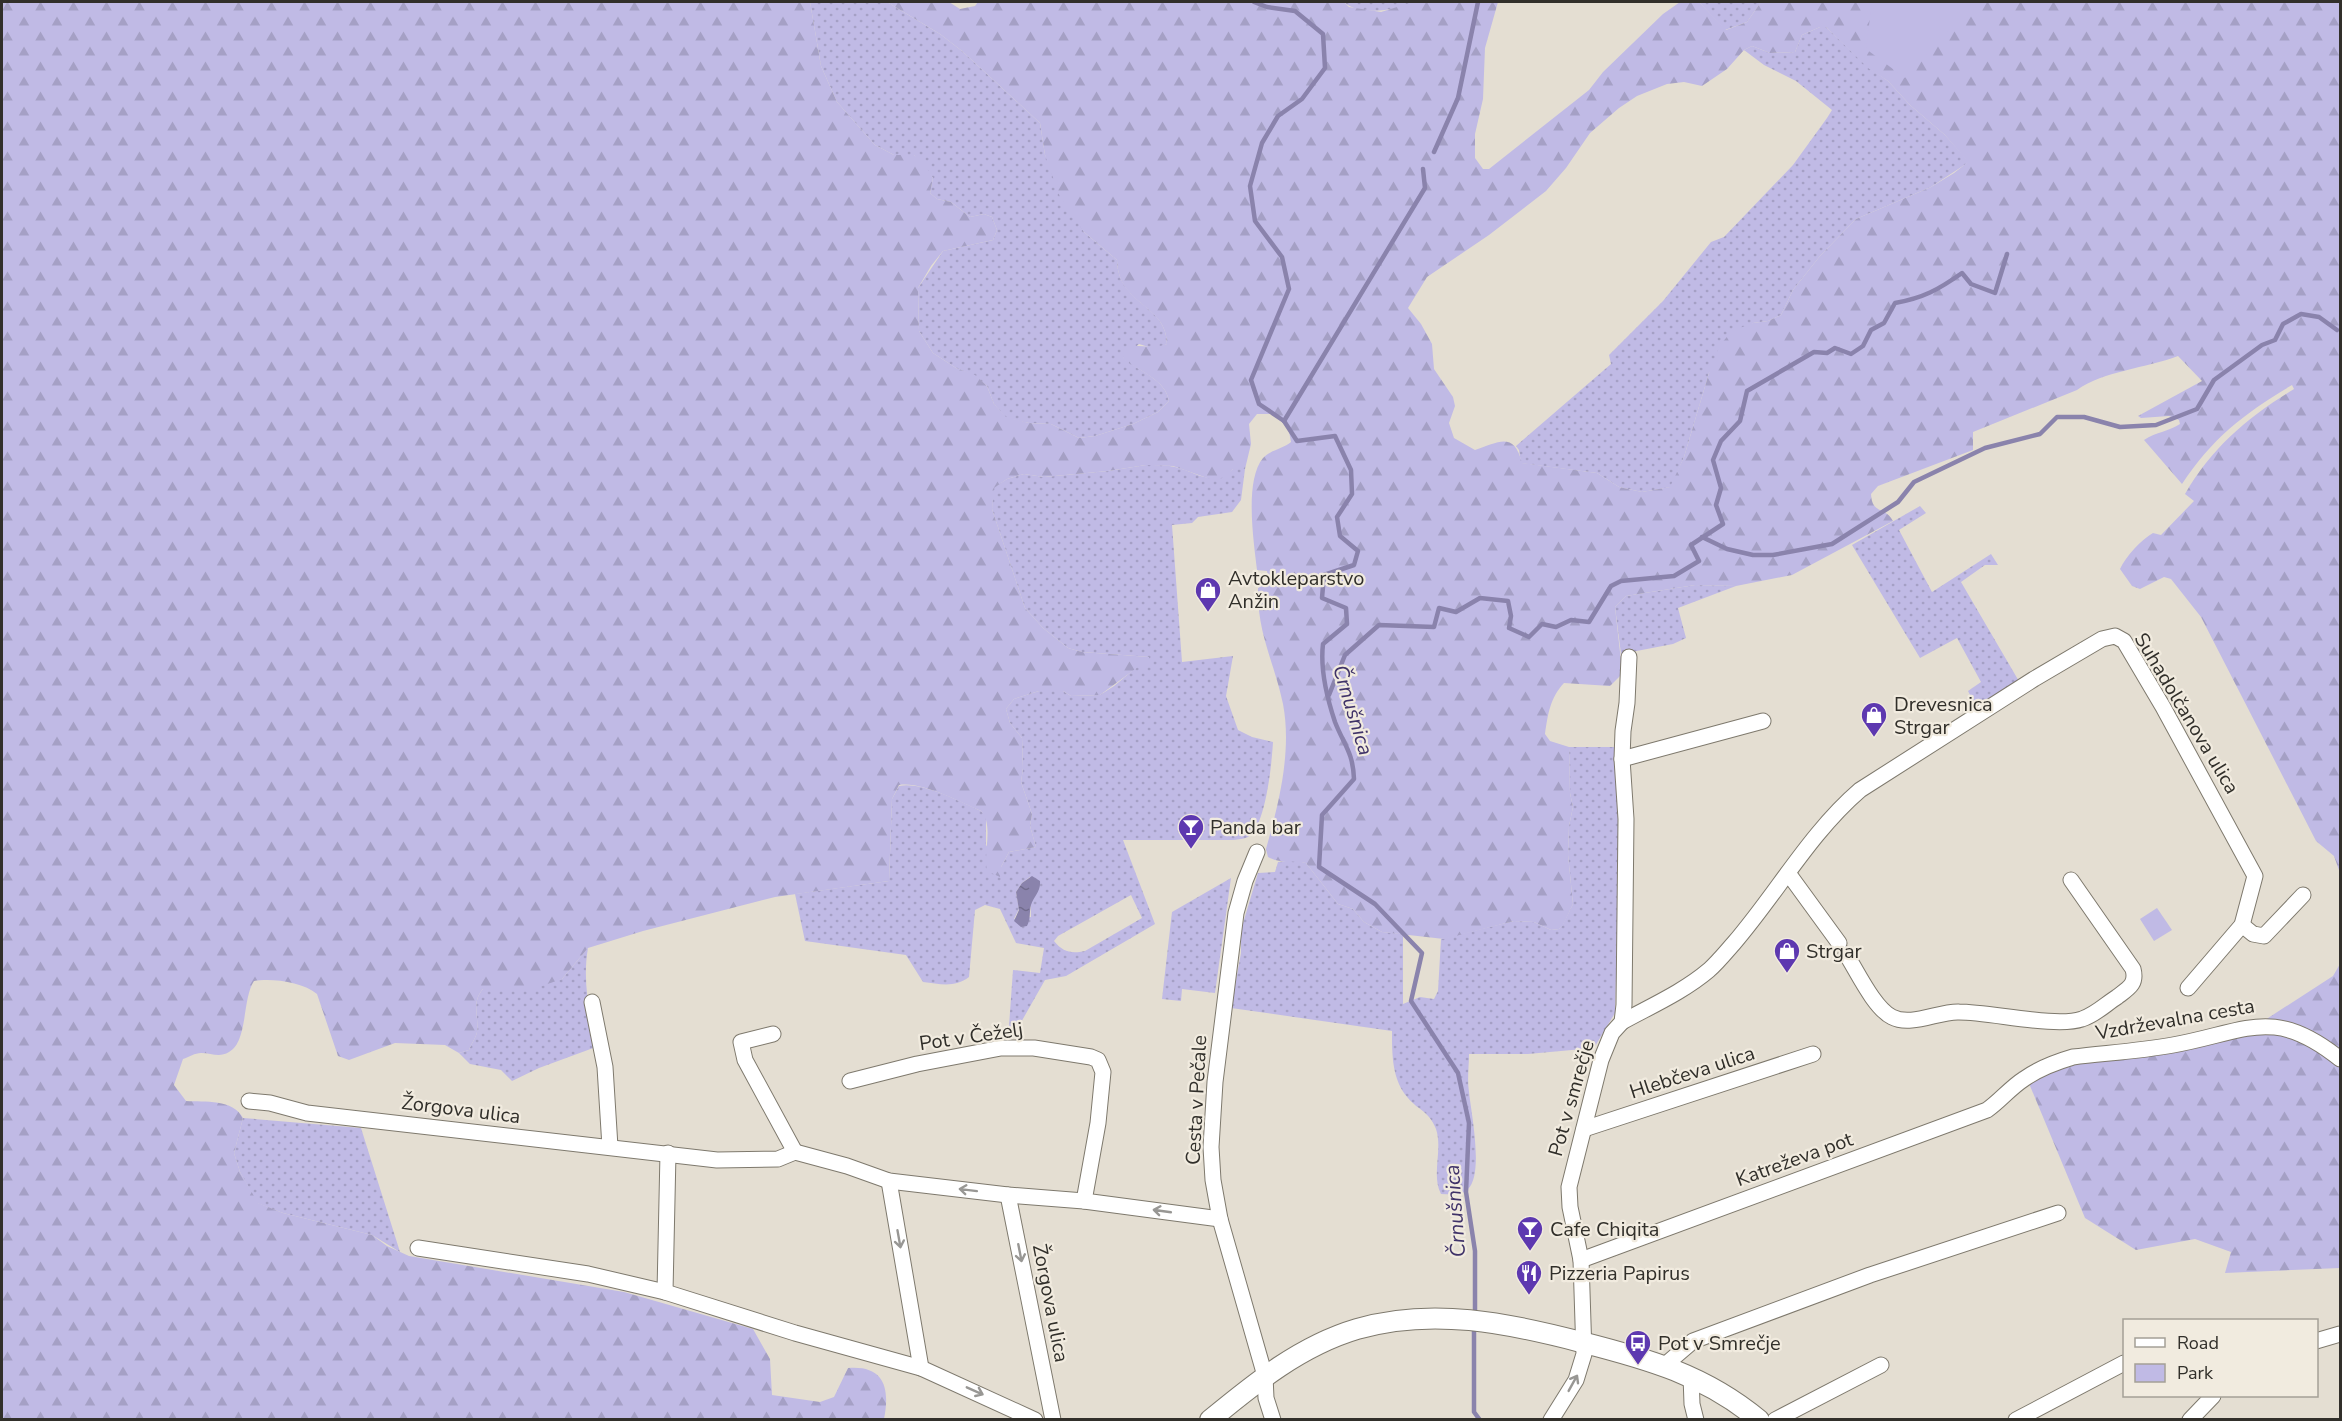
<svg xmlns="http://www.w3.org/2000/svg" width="2342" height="1421" viewBox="0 0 2342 1421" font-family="'Nunito Sans',sans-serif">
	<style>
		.grass { fill: url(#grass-dots); fill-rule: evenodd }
		.forest { fill: url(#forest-firs); fill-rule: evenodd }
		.park { fill: #c0bae5 }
		.water { fill: url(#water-ripples) }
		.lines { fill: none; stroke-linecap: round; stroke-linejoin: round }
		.stream { stroke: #8a83ac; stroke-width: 4.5 }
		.minor-casing { stroke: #7e796d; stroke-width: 17 }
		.tertiary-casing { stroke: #7e796d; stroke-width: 22 }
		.minor { stroke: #fff; stroke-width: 15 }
		.tertiary { stroke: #fff; stroke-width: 20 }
		.oneway { stroke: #989794 }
		.labels { text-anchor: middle; stroke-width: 4.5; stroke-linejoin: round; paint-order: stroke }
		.poi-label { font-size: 20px; fill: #312f2a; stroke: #f1ebdf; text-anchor: start }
		.street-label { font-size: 20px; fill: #312f2a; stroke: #f1ebdf }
		.water-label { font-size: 21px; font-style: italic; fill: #3f3268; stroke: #f1ebdf }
	</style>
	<defs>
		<pattern id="grass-dots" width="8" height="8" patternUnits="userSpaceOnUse" patternTransform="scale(1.5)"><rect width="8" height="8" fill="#c0bae5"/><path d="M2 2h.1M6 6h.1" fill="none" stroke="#a5a0c5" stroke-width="1.8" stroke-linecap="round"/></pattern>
		<pattern id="forest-firs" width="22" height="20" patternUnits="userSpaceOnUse" patternTransform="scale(1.5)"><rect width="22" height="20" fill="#c0bae5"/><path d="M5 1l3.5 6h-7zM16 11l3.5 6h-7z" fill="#a5a0c5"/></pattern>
		<pattern id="water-ripples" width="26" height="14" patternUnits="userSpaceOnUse" patternTransform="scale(1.5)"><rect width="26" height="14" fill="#8a83ac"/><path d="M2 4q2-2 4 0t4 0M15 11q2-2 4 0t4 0" fill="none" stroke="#716c8c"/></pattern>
	</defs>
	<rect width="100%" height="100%" fill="#e4ded2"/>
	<g class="grass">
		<path d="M810 2H887L940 34 962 51 1040 123 1045 155 1084 232 1117 260C1118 305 1167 304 1167 344L1155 349 1139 344 1123 358C1139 371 1166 380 1169 401L1158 412 1133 424 1095 436 1079 438 1051 424 1029 423 1006 418 994 404 987 386 975 376 956 368 933 353 919 331 918 288 943 251 993 240 997 230 992 217 984 214 970 217 951 202 937 199 930 193 933 178 914 155H894L875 145 837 102 821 66Z"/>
		<path d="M1344 2H1413C1397 11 1358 16 1344 2Z"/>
		<polygon points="1699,2 1761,2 1747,22 1725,30"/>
		<polygon points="1820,27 1826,27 1868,67 1888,81 1910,105 1945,135 1969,162 1931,187 1856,219 1820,256 1793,290 1781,315 1768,321 1753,323 1709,373 1684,457 1671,487 1642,492 1619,487 1597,473 1521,463 1519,450 1516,446 1611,364 1609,355 1663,301 1711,242 1724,237 1793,165 1827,118 1832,110 1796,81 1764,65 1744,50 1752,46 1770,53 1795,52 1802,35"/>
		<path d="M1146 465C1155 465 1166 465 1175 467 1197 472 1212 488 1233 469H1245L1241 500 1232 512 1198 517 1192 523 1172 525 1182 662 1233 656 1226 696 1238 730 1252 737 1273 742C1272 761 1266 827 1248 837 1244 839 1238 839 1234 840H1123L1155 924 1066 976 1045 980 1011 1040 1009 1026 1013 970 1040 973 1044 948 1016 943 1000 909 985 905 975 910 969 977C955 988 940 984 923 982L906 955 805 941 795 894 889 881 892 799 899 786C921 781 959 801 981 811L986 816V845L1001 867 1009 852 1036 847 1030 826 1032 814 1021 782 1023 768 1022 738 1010 723 1006 709 1014 699 1039 691H1063L1071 696 1100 695 1114 686 1149 657 1082 652 1068 648 1043 628 1025 608 992 509 993 488 1007 479 1024 474 1044 477 1108 471ZM1030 877 1031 917 1014 919 1019 909 1016 892 1022 883ZM1131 895 1142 918 1085 951C1071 954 1063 952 1054 941L1058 936Z"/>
		<polygon points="1920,506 1926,513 1899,530 1932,592 1991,554 1998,565 1985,565 1961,582 2020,683 1994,697 1975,705 1968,691 1981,682 1957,638 1920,658 1852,545"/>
		<polygon points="1695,585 1736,586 1678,608 1686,638 1673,644 1621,654 1615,607 1626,596"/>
		<path d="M1569 747H1614L1620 817 1615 1013 1594 1048 1528 1054H1469C1469 1066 1467 1080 1469 1092 1471 1112 1484 1174 1468 1189 1462 1196 1450 1194 1441 1194 1431 1175 1443 1150 1436 1129 1429 1111 1418 1110 1408 1098 1392 1080 1392 1055 1392 1031L1231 1008 1241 953V930L1258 873 1275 872 1278 862 1293 860 1306 863 1338 904 1353 909 1364 922 1382 932 1403 934V1004L1420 997 1434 999 1438 991 1441 939 1514 921 1534 922 1551 930 1559 929 1563 924 1573 904 1568 855 1569 826 1573 807 1570 793Z"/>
		<polygon points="1231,878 1215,993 1182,989 1181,1001 1162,999 1172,912"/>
		<path d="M588 948C582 982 590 1014 596 1047L539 1068 512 1081 501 1070 470 1064 459 1053 469 1050C471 1044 476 1038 477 1032 479 1015 471 1003 483 989L562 979Z"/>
		<polygon points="243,1118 361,1128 400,1252 372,1235 283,1213 257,1203 240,1172 234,1153"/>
	</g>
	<g class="forest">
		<path d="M2 2H810L821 66 837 102 875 145 894 155H914L924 163 933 178 930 193 937 199 951 202 970 217 984 214 992 217 997 230 993 240 943 251 931 266 918 288 919 331 933 353 956 368 975 375 987 386 994 404 1006 417 1029 423 1051 424 1079 438 1095 436 1133 424 1158 412 1169 401C1166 380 1139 371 1123 359L1124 347C1140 344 1152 350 1167 344 1167 304 1118 306 1117 260L1084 232 1060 197 1045 155 1040 123 962 51 940 34 887 2H949L960 9 975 6 978 2H1344L1349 7 1381 12 1413 2H1498L1485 48 1483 99 1475 134V158L1483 169H1489L1589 90 1603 72 1663 14 1680 2H1699L1726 30 1747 22 1761 2H2340V873L2334 856 2316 841 2201 617 2171 579 2164 577 2140 589 2132 586 2120 569C2126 556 2141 540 2153 533L2161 535 2194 501 2185 494C2211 448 2249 416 2294 389L2292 385C2245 413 2213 437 2182 484L2144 440C2156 432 2170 431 2180 424L2179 420 2169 416 2141 418 2138 416 2202 381 2178 356C2146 368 2104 371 2077 390L1973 432V450L1878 486 1871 494C1872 515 1885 506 1893 521L1792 575 1736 586 1695 585 1626 596 1615 607 1621 661 1620 676 1610 686 1564 683C1550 698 1548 714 1545 734L1550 741 1569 747 1570 793 1573 807 1569 826 1568 855 1573 904 1563 925 1559 929 1551 930 1534 922 1514 921 1444 939 1382 932 1364 922 1353 909 1338 904 1306 863C1292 860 1280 864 1268 857L1266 849C1279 803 1292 751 1283 704 1274 661 1257 634 1258 588L1269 582 1267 571 1257 570C1254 543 1244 481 1263 458 1270 450 1283 449 1291 442L1288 426 1271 414H1257L1249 424 1251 444 1245 469H1233L1225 477 1213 480 1173 466 1146 465 1108 471 1044 477 1024 474 1007 479 994 488 992 509 1025 608 1043 628 1068 648 1082 652 1149 657 1148 664 1138 667 1100 695 1071 696 1063 691H1039L1014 699 1006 709 1010 723 1022 738 1023 768 1021 782 1032 814 1030 826 1036 847 1009 852 1001 867 1000 877 987 871C983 852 994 825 981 811 960 802 921 781 899 785L892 799 889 881 775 897 643 931 588 948 562 979 530 990 483 989C471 1003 479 1015 477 1032 476 1038 471 1044 469 1050L459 1053 445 1045 395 1043 349 1060 338 1056 317 994C303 982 272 978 254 981 242 999 248 1042 229 1052 219 1058 212 1053 201 1053 195 1053 189 1057 183 1059L174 1085 186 1101C205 1102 233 1099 243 1118L234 1153 240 1172 258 1203 283 1213 372 1235 387 1246 409 1256 624 1292 753 1329 770 1359 772 1395 820 1402 834 1397 848 1368C885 1365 890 1389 884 1419L2 1420ZM1820 27H1826L1868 68 1888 81 1910 105 1945 135 1968 162 1954 173 1931 187 1856 219 1820 256 1793 290 1781 315 1768 321 1753 323 1732 331 1720 345 1709 373 1684 457 1670 487 1642 492 1619 487 1597 473 1522 463C1514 431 1499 442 1475 450L1454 438 1449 423 1455 406 1453 397 1434 369 1432 344 1421 324 1408 308 1427 277 1489 235 1546 191 1566 168 1590 133 1619 108 1637 96 1667 84 1684 82 1702 86 1727 69 1744 50 1752 46 1770 53 1795 52 1802 35Z"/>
		<polygon points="2340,964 2340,1268 2225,1273 2231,1252 2195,1239 2136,1250 2085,1218 2028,1081 2044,1071 2265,1020 2333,976"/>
	</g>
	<g class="park">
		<polygon points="1872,2 1970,2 1968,9 1905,78 1866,49"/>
		<polygon points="2157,908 2172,930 2154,941 2140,919"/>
	</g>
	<path class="water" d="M1032 876 1040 881C1041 891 1034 896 1031 905 1029 913 1031 918 1027 926L1021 927 1014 921 1019 910 1016 892 1022 883Z"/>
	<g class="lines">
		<g class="stream">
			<path d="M1254 2 1267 7 1295 11 1323 34 1325 68 1302 99 1278 116 1262 143 1250 186 1255 221 1282 257 1289 289 1251 380 1259 404 1284 421 1297 441 1335 436 1351 470 1352 494 1337 517 1340 536 1358 551 1354 565 1324 575 1322 598 1346 608 1347 624 1323 644C1320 669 1327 698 1335 722 1344 745 1353 752 1354 779L1322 815 1319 867 1375 904 1422 953 1411 1001 1458 1073 1469 1123 1466 1192 1475 1251V1315"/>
			<polyline points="1434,152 1458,98 1478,2"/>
			<polyline points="1284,421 1425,188 1423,169"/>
			<polyline points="1702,537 1727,549 1753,555 1773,555 1832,544 1898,502 1914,482 1985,448 2040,434 2057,417 2084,417 2120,427 2156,425 2197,409 2214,380 2262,345 2275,340 2283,324 2301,314 2319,317 2337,330"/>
			<path d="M1329 695 1345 655 1379 625 1434 627 1439 608 1456 612 1480 598 1508 601 1511 616 1509 628 1529 637 1542 624 1556 627 1571 620 1589 622 1611 586 1621 581 1674 576 1699 561 1691 545 1723 524 1716 505 1721 488 1713 460 1721 441 1740 421 1747 391 1814 352 1827 353 1835 348 1851 354 1863 346 1871 330 1884 323 1895 303C1923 298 1938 290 1962 273L1971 284 1995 293 2007 254"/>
			<polyline points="1474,1327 1474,1412 1480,1420"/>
		</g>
		<g class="minor-casing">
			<g id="minor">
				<polyline points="1622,759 1763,721"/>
				<polyline points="1257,852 1245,881 1236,913 1215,1082 1211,1147 1213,1180 1220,1219 1265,1376 1266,1398 1273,1420"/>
				<polyline points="1788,873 1839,943"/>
				<polyline points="2242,925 2253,934 2264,936 2303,895"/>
				<path d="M1846 954C1857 971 1874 1008 1892 1017 1911 1027 1939 1011 1959 1012 1991 1012 2056 1028 2082 1019 2095 1015 2106 1004 2117 997 2129 988 2137 984 2133 969L2071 880"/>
				<polyline points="592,1002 605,1067 610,1147"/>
				<path d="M1622 1022C1651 1006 1683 992 1709 970 1718 962 1726 952 1734 943 1777 893 1810 833 1860 790L2034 679 2102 639 2115 636 2124 641 2163 707 2255 876 2242 925 2188 988"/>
				<polyline points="773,1034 741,1042 745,1060 795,1152"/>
				<polyline points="850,1081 917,1064 1001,1048 1034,1048 1091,1057 1098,1060 1103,1072 1098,1123 1084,1201"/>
				<polyline points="249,1101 270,1103 307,1113 717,1160 778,1159 795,1152 847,1166 889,1181 1008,1195 1084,1201 1220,1219"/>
				<polyline points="1584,1129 1813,1054"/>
				<polyline points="889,1181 921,1368"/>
				<polyline points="1008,1195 1053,1420"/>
				<polyline points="418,1248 588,1274 665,1292 795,1333 921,1368 1035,1420"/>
				<path d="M1581 1260 1987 1110C2000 1101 2010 1088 2024 1079 2038 1069 2056 1062 2073 1057 2106 1053 2140 1051 2173 1045 2246 1032 2273 1005 2340 1059"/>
				<polyline points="665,1292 668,1153"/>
				<polyline points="2316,1341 2340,1334"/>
				<polyline points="1665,1365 1693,1341 1870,1275 2058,1213"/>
				<polyline points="1691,1376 1692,1404 1696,1420"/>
				<polyline points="1551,1420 1576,1380 1584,1354 1581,1260 1570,1207 1569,1187 1601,1060 1612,1033 1622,1022 1624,1005 1626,819 1622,759 1623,731 1627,703 1629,657"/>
				<polyline points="1775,1420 1881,1365"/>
				<polyline points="2016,1420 2124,1363"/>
				<polyline points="2190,1420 2213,1396"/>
			</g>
		</g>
		<g class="tertiary-casing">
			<path id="tertiary" d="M1210 1420C1255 1383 1300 1346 1357 1329 1432 1307 1508 1323 1581 1342 1648 1359 1705 1375 1759 1420"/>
		</g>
		<use href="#minor" class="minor"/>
		<use href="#tertiary" class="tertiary"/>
	</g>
	<defs><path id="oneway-shaft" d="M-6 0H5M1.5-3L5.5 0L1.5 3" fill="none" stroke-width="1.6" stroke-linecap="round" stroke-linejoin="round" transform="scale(1.5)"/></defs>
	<g class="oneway">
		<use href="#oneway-shaft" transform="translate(968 1190) rotate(-173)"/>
		<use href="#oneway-shaft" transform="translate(1162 1211) rotate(-172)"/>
		<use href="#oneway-shaft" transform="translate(899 1239) rotate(80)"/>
		<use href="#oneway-shaft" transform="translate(1020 1253) rotate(79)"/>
		<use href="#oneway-shaft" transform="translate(1573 1383) rotate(-61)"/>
		<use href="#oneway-shaft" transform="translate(975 1391) rotate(24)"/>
	</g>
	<defs>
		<g id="shop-pin" transform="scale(1.35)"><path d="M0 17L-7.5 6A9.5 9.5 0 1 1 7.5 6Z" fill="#5d38b0" stroke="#f1ebdf"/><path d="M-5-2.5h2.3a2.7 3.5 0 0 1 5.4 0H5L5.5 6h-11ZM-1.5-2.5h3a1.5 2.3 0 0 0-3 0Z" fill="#fff"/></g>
		<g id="bar-pin" transform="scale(1.35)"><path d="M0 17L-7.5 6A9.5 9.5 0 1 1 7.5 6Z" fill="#5d38b0" stroke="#f1ebdf"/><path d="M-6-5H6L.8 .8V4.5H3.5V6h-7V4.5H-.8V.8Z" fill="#fff"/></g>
		<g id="restaurant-pin" transform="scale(1.35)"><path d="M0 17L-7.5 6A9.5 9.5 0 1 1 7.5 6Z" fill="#5d38b0" stroke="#f1ebdf"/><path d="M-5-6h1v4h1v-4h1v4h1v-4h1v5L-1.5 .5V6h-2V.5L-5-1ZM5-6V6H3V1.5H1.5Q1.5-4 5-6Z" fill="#fff"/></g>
		<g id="bus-pin" transform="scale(1.35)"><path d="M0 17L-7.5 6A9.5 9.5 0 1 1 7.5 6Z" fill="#5d38b0" stroke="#f1ebdf"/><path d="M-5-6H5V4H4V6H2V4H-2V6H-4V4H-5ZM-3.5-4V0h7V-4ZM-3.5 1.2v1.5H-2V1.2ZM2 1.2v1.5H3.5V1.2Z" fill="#fff"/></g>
	</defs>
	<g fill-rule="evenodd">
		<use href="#shop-pin" x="1208" y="590"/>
		<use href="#shop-pin" x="1874" y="715"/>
		<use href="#bar-pin" x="1191" y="827"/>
		<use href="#shop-pin" x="1787" y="951"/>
		<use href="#bar-pin" x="1530" y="1229"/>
		<use href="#restaurant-pin" x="1529" y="1273"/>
		<use href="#bus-pin" x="1638" y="1343"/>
	</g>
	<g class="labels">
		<g class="poi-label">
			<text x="1228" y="585">Avtokleparstvo<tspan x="1228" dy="23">Anžin</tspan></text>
			<text x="1894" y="711">Drevesnica<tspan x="1894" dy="23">Strgar</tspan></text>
			<text x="1210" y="834">Panda bar</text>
			<text x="1806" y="958">Strgar</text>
			<text x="1550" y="1236">Cafe Chiqita</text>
			<text x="1549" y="1280">Pizzeria Papirus</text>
			<text x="1658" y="1350">Pot v Smrečje</text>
		</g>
		<g class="street-label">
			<text transform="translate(2187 713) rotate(59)" y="7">Suhadolčanova ulica</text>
			<text transform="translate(2175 1019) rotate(-10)" y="7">Vzdrževalna cesta</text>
			<text transform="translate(971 1036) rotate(-8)" y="7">Pot v Čeželj</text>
			<text transform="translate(1692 1072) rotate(-18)" y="7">Hlebčeva ulica</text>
			<text transform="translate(1571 1098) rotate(-74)" y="7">Pot v smrečje</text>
			<text transform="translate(1196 1100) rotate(-87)" y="7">Cesta v Pečale</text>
			<text transform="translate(461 1109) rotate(7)" y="7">Žorgova ulica</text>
			<text transform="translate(1794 1159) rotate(-20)" y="7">Katreževa pot</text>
			<text transform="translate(1051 1303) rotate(79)" y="7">Žorgova ulica</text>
		</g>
		<g class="water-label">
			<text transform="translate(1353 710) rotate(73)" y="7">Črnušnica</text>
			<text transform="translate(1455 1211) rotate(-94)" y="7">Črnušnica</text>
		</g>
	</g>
	<rect width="2342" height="1421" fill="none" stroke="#312f2a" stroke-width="6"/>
	<rect x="2123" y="1319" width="195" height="78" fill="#f1ebdf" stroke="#a4a097" stroke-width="1.5"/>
	<rect x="2135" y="1338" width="30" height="9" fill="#ffffff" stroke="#a4a097" stroke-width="1.5"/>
	<text x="2177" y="1349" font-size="18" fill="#312f2a">Road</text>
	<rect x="2135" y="1364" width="30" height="18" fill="#c0bae5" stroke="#a4a097" stroke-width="1.5"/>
	<text x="2177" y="1379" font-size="18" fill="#312f2a">Park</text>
</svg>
